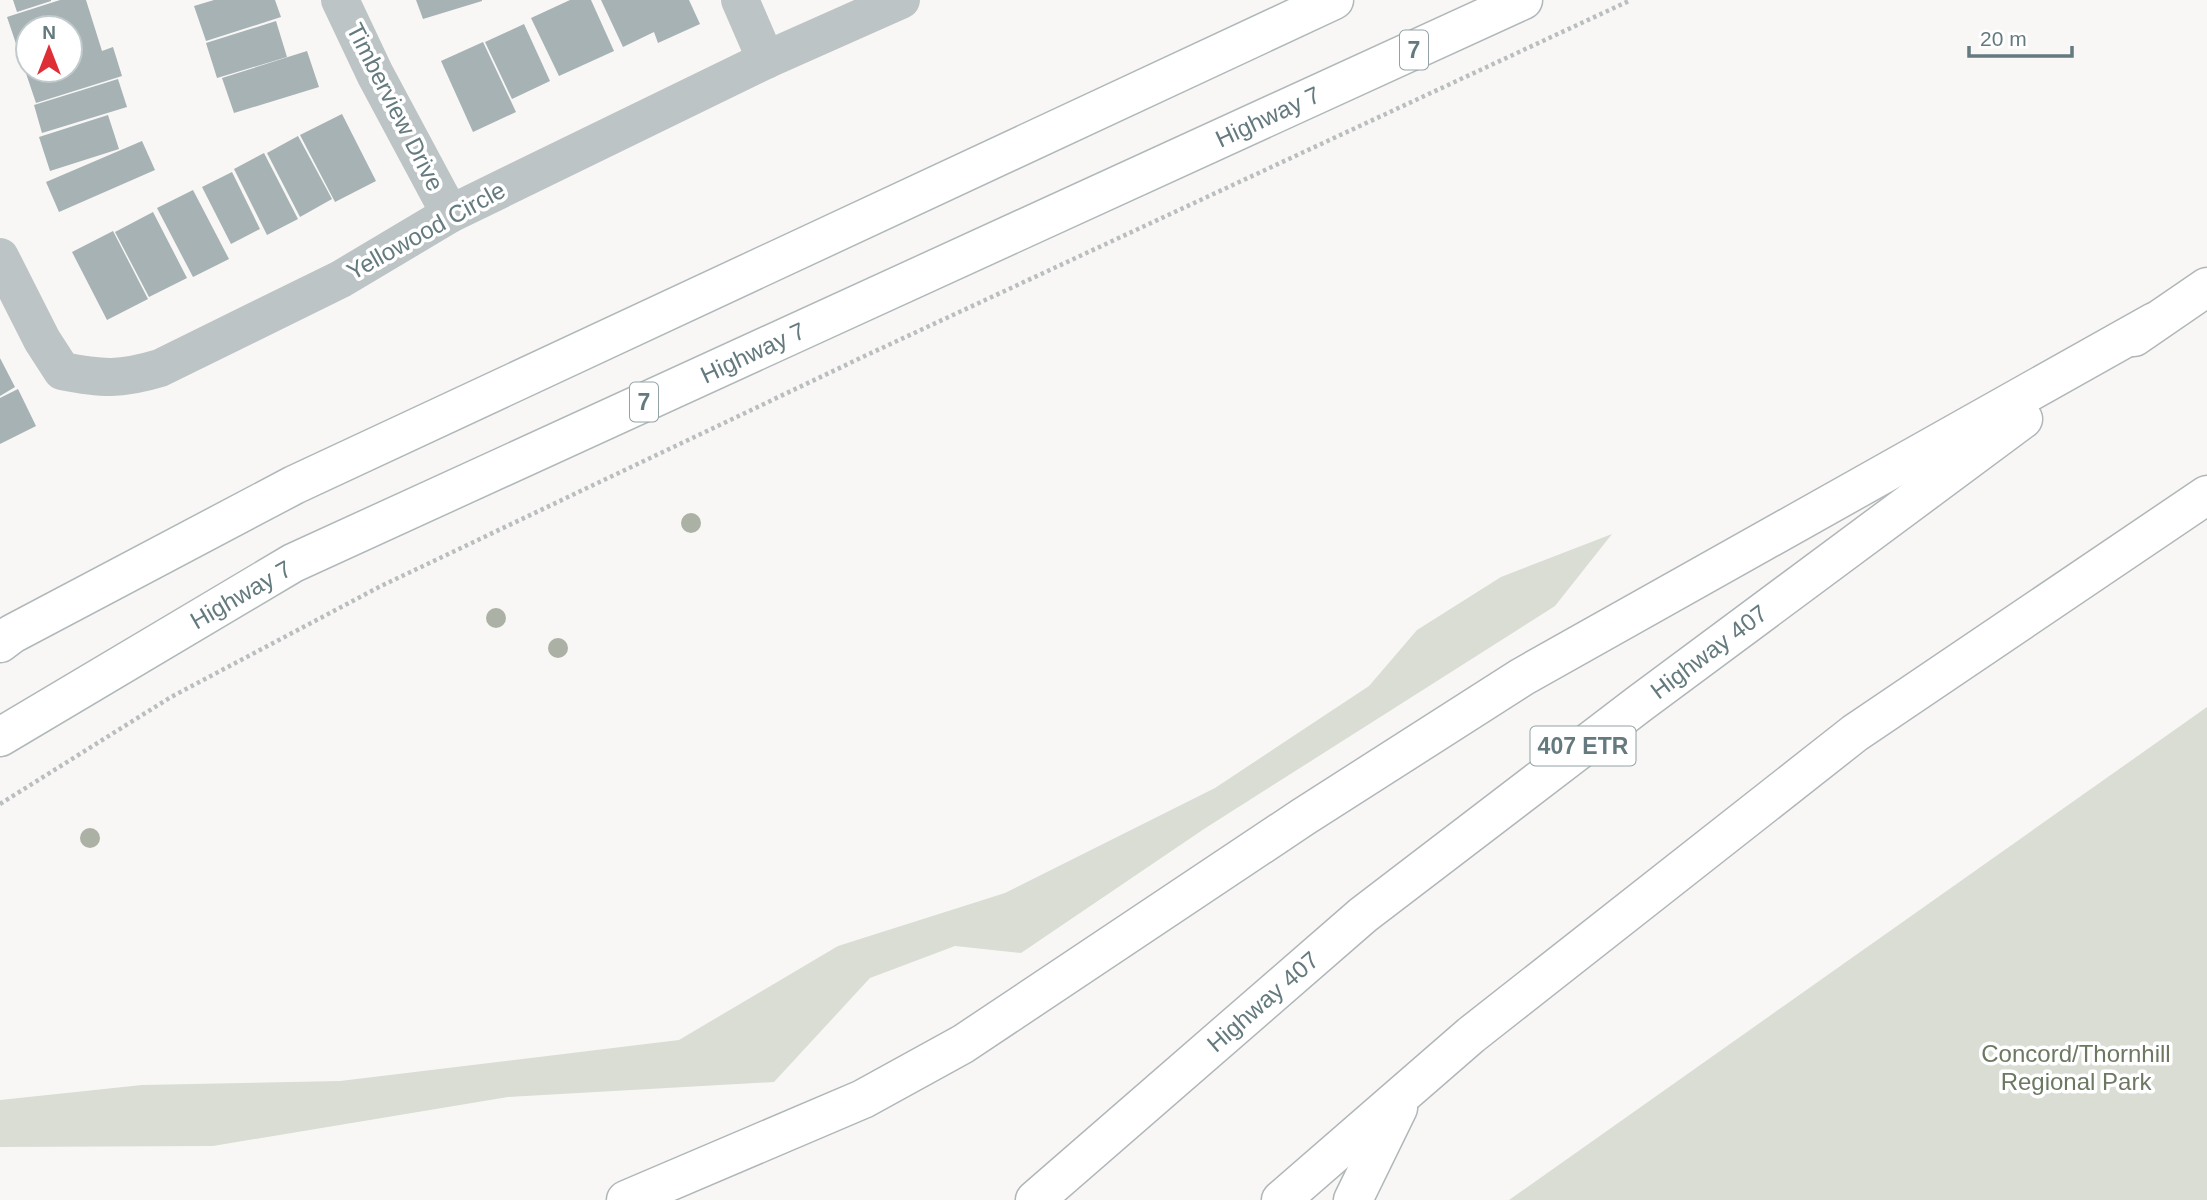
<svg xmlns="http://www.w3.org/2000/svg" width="2207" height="1200" viewBox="0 0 2207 1200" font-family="Helvetica,sans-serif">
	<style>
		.green { fill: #d9ddd4 }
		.building { fill: #a6b2b4; fill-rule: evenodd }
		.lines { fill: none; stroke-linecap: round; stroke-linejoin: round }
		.primary-casing { stroke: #b1b8ba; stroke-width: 41 }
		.highway-casing { stroke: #b1b7b9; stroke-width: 41 }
		.path { stroke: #babebf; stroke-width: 4.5; stroke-dasharray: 3.5 3.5; stroke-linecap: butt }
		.street { stroke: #bdc4c5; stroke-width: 38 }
		.primary { stroke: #fff; stroke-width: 38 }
		.highway { stroke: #fff; stroke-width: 38 }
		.tree { fill: #abb1a4 }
		.labels { text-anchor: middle; stroke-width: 7; stroke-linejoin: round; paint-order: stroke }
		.shield { fill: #fff; stroke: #92a2a5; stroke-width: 2 }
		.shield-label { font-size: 23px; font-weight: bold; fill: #647a7f }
		.street-label { font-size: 24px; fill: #647a7f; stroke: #fff }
		.park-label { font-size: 24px; fill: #6c7862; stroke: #fff }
	</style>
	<rect width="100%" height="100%" fill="#f8f7f5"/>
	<g class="green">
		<polygon points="1612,534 1555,606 1204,829 1021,953 955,946 870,978 774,1082 508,1097 213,1146 0,1147 0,1100 142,1085 340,1081 679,1040 838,946 1005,893 1215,788 1369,686 1417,630 1501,577"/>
		<polygon points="2207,707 2207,1200 1509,1200"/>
	</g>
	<g class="building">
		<polygon points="13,0 51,0 51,1 17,12"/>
		<path d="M60 0H86L102 51 113 47 122 76 36 103 7 17ZM28 28H70V70H28Z"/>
		<polygon points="214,0 275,0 281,17 206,41 194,6"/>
		<polygon points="416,0 482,0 482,1 423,19"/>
		<polygon points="570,0 591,0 614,51 559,76 531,18"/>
		<polygon points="601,0 689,0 700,24 658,43 654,32 623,47"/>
		<polygon points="276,21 287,57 217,78 206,43"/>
		<polygon points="524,24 550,81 512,99 485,42"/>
		<polygon points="483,42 516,112 473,132 441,61"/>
		<polygon points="307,51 319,87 234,113 222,78"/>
		<polygon points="118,79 127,107 42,133 34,105"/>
		<polygon points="342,114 376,181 335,202 300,135"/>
		<polygon points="108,115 119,149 50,171 39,137"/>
		<polygon points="298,136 332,199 300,217 267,153"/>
		<polygon points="142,141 155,170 59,212 46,182"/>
		<polygon points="264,153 298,219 267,235 234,169"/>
		<polygon points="232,172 260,229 231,244 202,187"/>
		<polygon points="193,190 229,259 193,277 157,208"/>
		<polygon points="153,212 187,278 149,297 115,232"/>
		<polygon points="113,231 148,299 107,320 72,252"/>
		<polygon points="0,358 15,387 0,396"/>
		<polygon points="18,389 36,426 0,444 0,398"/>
	</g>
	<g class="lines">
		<g class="primary-casing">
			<g id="primary">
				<polyline points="0,643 12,634 294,485 1334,0"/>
				<polyline points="0,737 293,563 1523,0"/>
			</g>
		</g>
		<g class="highway-casing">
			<g id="highway">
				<polyline points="2134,337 2207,287"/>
				<polyline points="626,1200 863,1099 963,1044 1303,817 1522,677 2154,322"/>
				<polyline points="1035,1200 1363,915 1639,704 2023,419"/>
				<polyline points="1281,1200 1471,1035 1855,733 2207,495"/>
				<polyline points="1353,1200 1398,1108"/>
			</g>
		</g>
		<polyline class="path" points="0,804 171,697 381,586 869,354 1631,0"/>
		<g class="street">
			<polyline points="340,0 375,74 450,214"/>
			<polyline points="740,0 766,60"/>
			<path d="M0 257 42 340 62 371C103 379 120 380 160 368L341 279 450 214 766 60 901 0"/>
		</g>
		<use href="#primary" class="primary"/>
		<use href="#highway" class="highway"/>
	</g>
	<g class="tree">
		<circle cx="691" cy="523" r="10"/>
		<circle cx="496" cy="618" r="10"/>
		<circle cx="558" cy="648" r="10"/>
		<circle cx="90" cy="838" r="10"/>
	</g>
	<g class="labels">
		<g class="shield">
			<rect x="1400" y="30.5" width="28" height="39" rx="5"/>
			<rect x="630" y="382.5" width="28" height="39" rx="5"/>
			<rect x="1530.5" y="726.5" width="105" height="39" rx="5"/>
		</g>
		<g class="shield-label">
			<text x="1414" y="58">7</text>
			<text x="644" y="410">7</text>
			<text x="1583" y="754">407 ETR</text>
		</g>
		<g class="street-label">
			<text transform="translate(395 107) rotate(63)" y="8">Timberview Drive</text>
			<text transform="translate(1268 117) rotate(-25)" y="8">Highway 7</text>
			<text transform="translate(426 231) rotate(-29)" y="8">Yellowood Circle</text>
			<text transform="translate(753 353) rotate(-25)" y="8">Highway 7</text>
			<text transform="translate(241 595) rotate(-30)" y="8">Highway 7</text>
			<text transform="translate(1709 652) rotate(-37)" y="8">Highway 407</text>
			<text transform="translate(1263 1002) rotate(-41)" y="8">Highway 407</text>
		</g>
		<g class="park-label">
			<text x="2076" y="1062">Concord/Thornhill<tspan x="2076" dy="28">Regional Park</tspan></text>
		</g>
	</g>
	<g transform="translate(49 49)"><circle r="33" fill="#ffffff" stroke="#c1cacc" stroke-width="2"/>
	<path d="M0-5L12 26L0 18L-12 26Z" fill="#de2f36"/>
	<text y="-10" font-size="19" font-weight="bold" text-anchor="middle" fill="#647a7f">N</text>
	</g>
	<path d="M1969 46v10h103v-10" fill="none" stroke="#647a7f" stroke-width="3.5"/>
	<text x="1980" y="46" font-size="21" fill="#647a7f" stroke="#ffffff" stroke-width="5" paint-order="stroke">20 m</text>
</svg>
